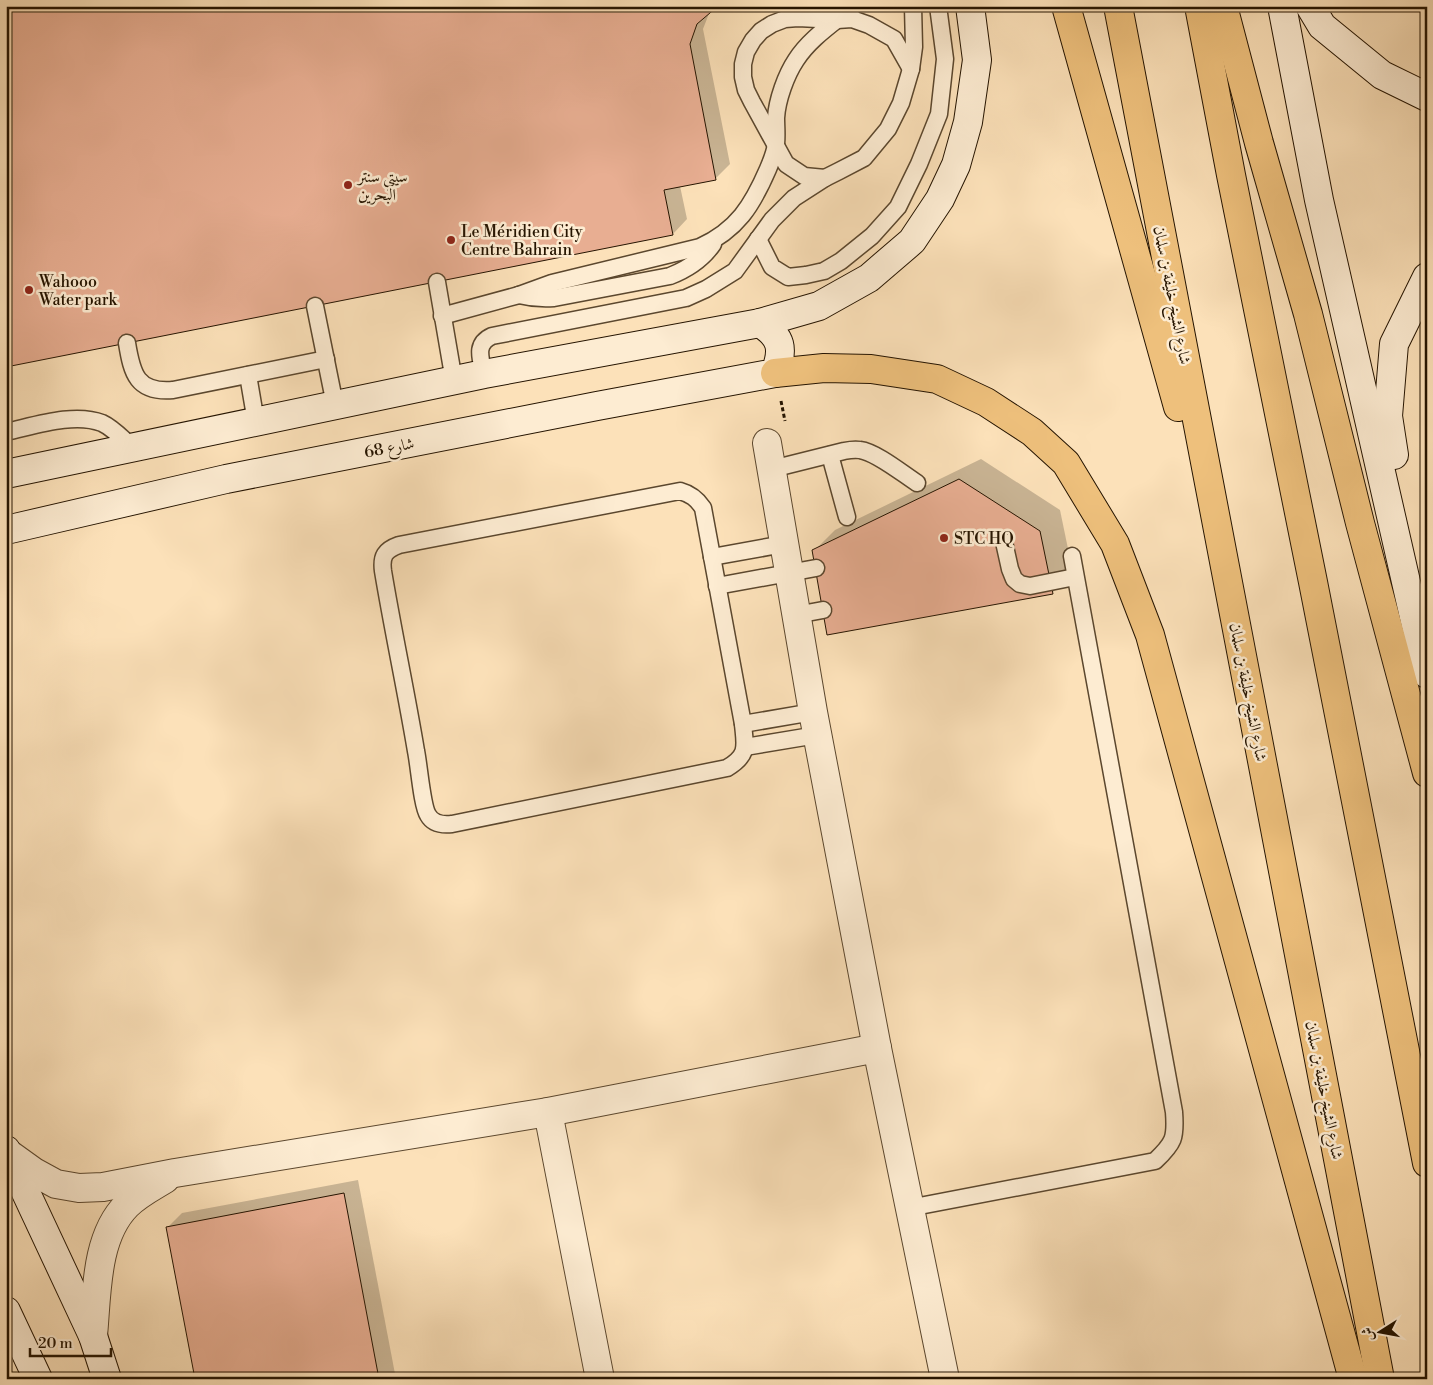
<svg xmlns="http://www.w3.org/2000/svg" width="1433" height="1385" viewBox="0 0 1433 1385" font-family="'Libre Bodoni',Amiri,serif">
	<style>
		.shadow { fill: #0003 }
		.building { fill: #e8ae92; stroke: #251400 }
		.lines { fill: none; stroke-linecap: round; stroke-linejoin: round }
		.lane-casing { stroke: #5b472e; stroke-width: 19 }
		.street-casing { stroke: #5b472e; stroke-width: 30 }
		.secondary-casing { stroke: #251400; stroke-width: 30 }
		.highway-casing { stroke: #251400; stroke-width: 30 }
		.path { stroke: #251400; stroke-width: 3; stroke-dasharray: 4 2.5; stroke-linecap: butt }
		.lane { stroke: #fdecd2; stroke-width: 16 }
		.street { stroke: #fdecd2; stroke-width: 28 }
		.secondary { stroke: #fdecd2; stroke-width: 28 }
		.highway { stroke: #eec07c; stroke-width: 28 }
		.poi-dot { fill: #8f2418; stroke: #fdecd2; stroke-width: 2 }
		.labels { text-anchor: middle; stroke-width: 5; stroke-linejoin: round; paint-order: stroke }
		.poi-label { font-size: 16px; fill: #251400; stroke: #fdecd2; text-anchor: start }
		.street-label { font-size: 16px; fill: #251400; stroke: #fdecd2 }
	</style>
	<rect width="100%" height="100%" fill="#fce1b9"/>
	<filter id="stains"><feTurbulence type="fractalNoise" baseFrequency=".004" numOctaves="4"/><feColorMatrix values="0 0 0 0 .2 0 0 0 0 .09 0 0 0 0 .02 0 0 0 .5 -.17"/></filter>
	<radialGradient id="worn" r=".72"><stop offset=".6" stop-color="#630" stop-opacity="0"/><stop offset="1" stop-color="#630" stop-opacity=".3"/></radialGradient>
	<g class="shadow">
		<polygon points="710,11 703,29 730,164 716,178 680,186 687,219 673,234 6,366"/>
		<polygon points="981,459 1060,510 1073,573 1052,593 814,551 835,530"/>
		<polygon points="358,1180 396,1379 196,1379 167,1228 182,1213"/>
	</g>
	<g class="building">
		<polygon points="6,6 719,6 717,7 697,24 690,44 716,180 664,190 673,235 6,367"/>
		<polygon points="959,479 1040,531 1053,594 827,635 812,550"/>
		<polygon points="344,1193 379,1379 195,1379 166,1227"/>
	</g>
	<g class="lines">
		<g class="lane-casing">
			<g id="lane">
				<polyline points="825,178 804,176 786,164 752,102 746,90 743,77 743,64 746,52 753,40 761,31 772,24 785,19 798,18 837,20 852,19 869,25 894,39 911,69"/>
				<polyline points="758,239 772,267 788,277 806,275 824,271 841,261 872,236 898,207 919,164 939,114 945,59 938,6"/>
				<polyline points="437,282 454,381"/>
				<path d="M519 295C531 298 541 299 554 298L670 276C688 269 702 260 713 244"/>
				<polyline points="315,306 335,405"/>
				<path d="M442 316 519 295 552 283 700 247C737 230 752 206 768 169 771 162 775 152 776 144 777 135 776 126 776 118 777 100 786 75 796 60 810 38 834 23 854 6"/>
				<path d="M127 343C132 374 137 393 173 390L326 359"/>
				<path d="M484 374C481 359 474 344 492 336L686 298 706 289 735 271 772 220 794 198 825 178 839 171 864 158 888 129 901 103 911 69 914 47 913 6"/>
				<polyline points="248,375 256,422"/>
				<path d="M6 432C34 426 74 412 102 423 113 428 123 439 132 447"/>
				<polyline points="830,455 847,517"/>
				<path d="M772 469 844 451C849 450 854 449 860 450 876 452 903 474 917 483"/>
				<path d="M680 491C691 494 697 499 703 508L743 724C745 746 749 755 727 768L452 824C443 825 433 824 428 815 422 806 419 765 416 751 406 691 393 631 383 571 381 556 385 550 399 545Z"/>
				<polyline points="1004,542 1010,569 1014,579 1020,584 1030,586 1075,577"/>
				<polyline points="712,557 784,544"/>
				<polyline points="717,586 816,568"/>
				<polyline points="796,615 823,610"/>
				<polyline points="743,724 813,712"/>
				<polyline points="745,747 817,735"/>
				<path d="M909 1208 1155 1161C1174 1143 1176 1138 1174 1112L1072 556"/>
			</g>
		</g>
		<g class="street-casing">
			<g id="street">
				<polyline points="767,443 813,712 877,1048 945,1379"/>
				<polyline points="548,1112 600,1379"/>
				<polyline points="9,1154 34,1172 56,1184 79,1188 103,1187 175,1173 548,1112 877,1048"/>
				<path d="M93 1336C97 1294 95 1237 127 1205 138 1194 152 1187 165 1179"/>
			</g>
		</g>
		<g class="secondary-casing">
			<g id="secondary">
				<polyline points="1282,6 1319,200 1427,674"/>
				<polyline points="1310,6 1322,26 1382,75 1427,97"/>
				<polyline points="1394,455 1388,416 1394,344 1427,277"/>
				<polyline points="6,474 484,374 760,323 819,306 869,278 912,241 940,199 956,165 968,122 977,60 970,6"/>
				<path d="M6 530 226 479 597 406 775 373C784 349 782 337 760 323"/>
				<polyline points="6,1150 93,1336 107,1379"/>
				<polyline points="6,1311 38,1379"/>
			</g>
		</g>
		<g class="highway-casing">
			<g id="highway">
				<polyline points="1066,6 1178,407"/>
				<polyline points="1118,6 1380,1379"/>
				<polyline points="1199,6 1231,175 1313,582 1427,1163"/>
				<polyline points="1223,6 1259,143 1308,314 1360,523 1427,773"/>
				<polyline points="775,373 824,368 871,369 937,379 986,402 1032,432 1066,463 1115,544 1150,635 1353,1379"/>
			</g>
		</g>
		<g class="path">
			<polyline points="1422,6 1427,14"/>
			<polyline points="781,401 785,421"/>
		</g>
		<use href="#lane" class="lane"/>
		<use href="#street" class="street"/>
		<use href="#secondary" class="secondary"/>
		<use href="#highway" class="highway"/>
	</g>
	<g class="poi-dot">
		<circle cx="348" cy="185" r="5"/>
		<circle cx="451" cy="240" r="5"/>
		<circle cx="29" cy="290" r="5"/>
		<circle cx="944" cy="538" r="5"/>
	</g>
	<g class="labels">
		<g class="poi-label">
			<text x="358" y="182">سيتي سنتر<tspan x="358" dy="18">البحرين</tspan></text>
			<text x="461" y="237">Le Méridien City<tspan x="461" dy="18">Centre Bahrain</tspan></text>
			<text x="39" y="287">Wahooo<tspan x="39" dy="18">Water park</tspan></text>
			<text x="954" y="544">STC HQ</text>
		</g>
		<g class="street-label">
			<text transform="translate(1173 295) rotate(79)" y="6">شارع الشيخ خليفة بن سلمان</text>
			<text transform="translate(389 447) rotate(-11)" y="6">شارع 68</text>
			<text transform="translate(1249 692) rotate(79)" y="6">شارع الشيخ خليفة بن سلمان</text>
			<text transform="translate(1325 1090) rotate(79)" y="6">شارع الشيخ خليفة بن سلمان</text>
		</g>
	</g>
	<rect width="1433" height="1385" fill="none" stroke="#fce1b9" stroke-width="25"/>
	<rect x="8" y="8" width="1418" height="1370" fill="none" stroke="#251400" stroke-width="2.5"/>
	<rect x="12" y="12" width="1408" height="1360" fill="none" stroke="#251400"/>
	<g transform="translate(1380 1332) rotate(259)" stroke="#fdecd2" stroke-width="4" paint-order="stroke">
	<path d="M0-4L9 19L0 12L-9 19Z" fill="#251400"/>
	<text y="-8" font-size="14" font-weight="bold" text-anchor="middle" fill="#251400">ش</text>
	</g>
	<path d="M30 1348v8h81v-8" fill="none" stroke="#251400" stroke-width="2.5"/>
	<text x="38" y="1348" font-size="15" fill="#251400" stroke="#fdecd2" stroke-width="4" paint-order="stroke">20 m</text>
	<rect width="100%" height="100%" filter="url(#stains)"/>
	<rect width="100%" height="100%" fill="url(#worn)"/>
</svg>
